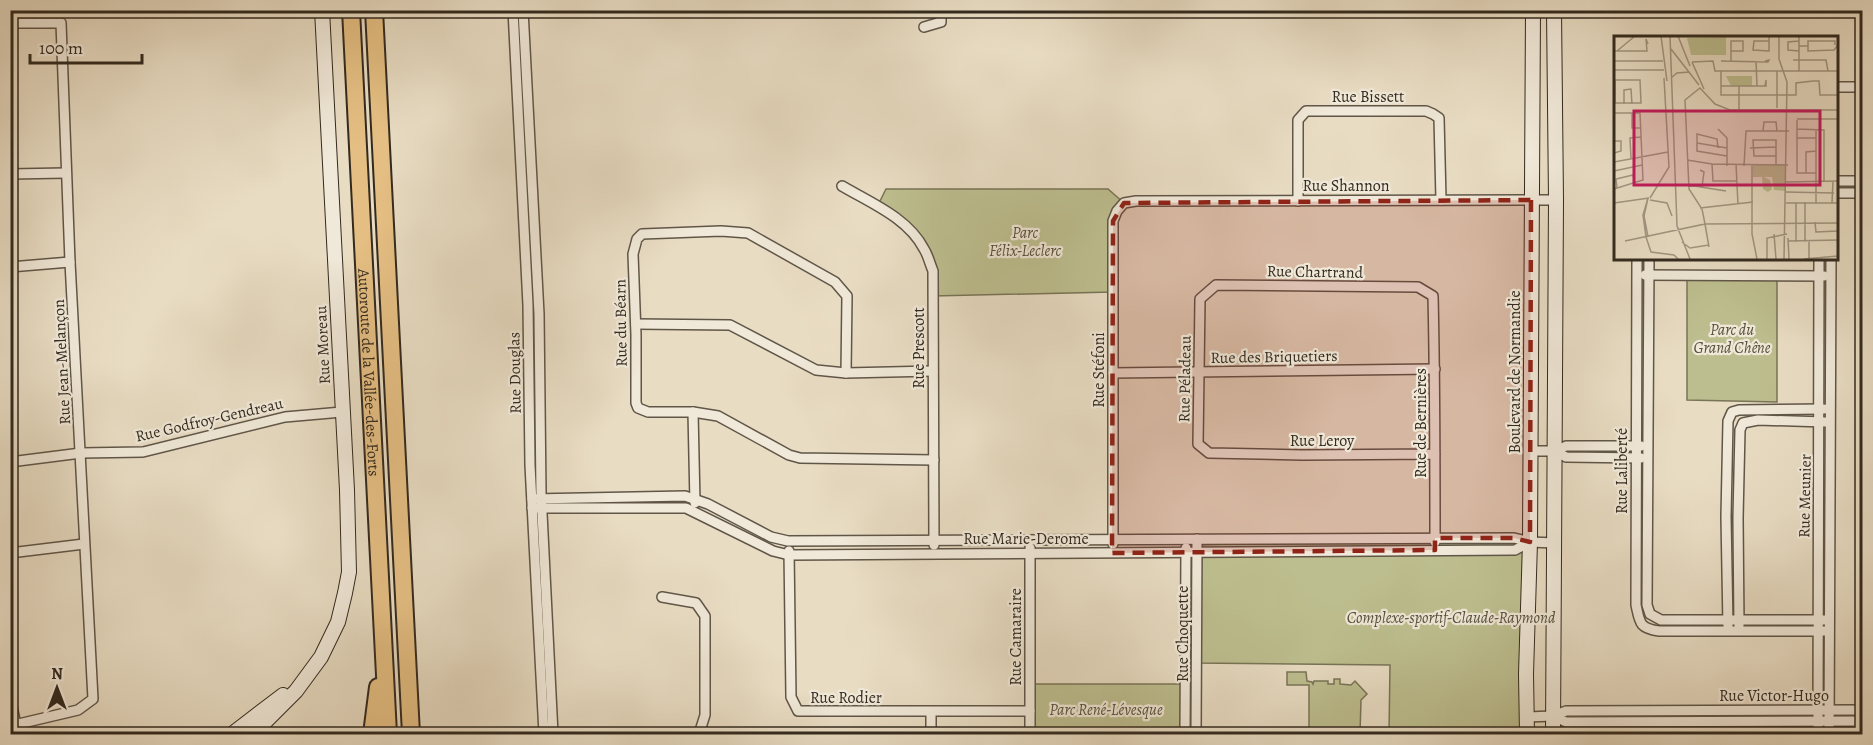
<svg xmlns="http://www.w3.org/2000/svg" width="1873" height="745" viewBox="0 0 1873 745" font-family="Alegreya,serif">
	<style>
		.green { fill: #bdbe8f; stroke: #787457; stroke-width: 1.5 }
		.lines { fill: none; stroke-linecap: round; stroke-linejoin: round }
		.street-casing { stroke: #605648; stroke-width: 12 }
		.secondary-casing { stroke: #332a1f; stroke-width: 16 }
		.highway-casing { stroke: #332a1f; stroke-width: 20 }
		.street { stroke: #f0e8d8; stroke-width: 9 }
		.secondary { stroke: #f0e8d8; stroke-width: 14 }
		.highway { stroke: #e4be82; stroke-width: 16 }
		.marked { fill: #8f2418; fill-opacity: 0.2; stroke: #8f2418; stroke-width: 4.5; stroke-dasharray: 12 8; stroke-linejoin: round }
		.labels { text-anchor: middle; stroke-width: 4.5; stroke-linejoin: round; paint-order: stroke }
		.street-label { font-size: 16px; fill: #332a1f; stroke: #f0e8d8 }
		.park-label { font-size: 16px; font-style: italic; fill: #564f3b; stroke: #f0e8d8 }
		.inset-road { fill: none; stroke: #a09581; stroke-width: 1.5 }
		.view { fill: #c2185b; fill-opacity: 0.15; stroke: #c2185b; stroke-width: 3 }
		.inset-edge { fill: none; stroke: #332a1f; stroke-width: 3 }
	</style>
	<rect width="100%" height="100%" fill="#e8dcc3"/>
	<filter id="stains"><feTurbulence type="fractalNoise" baseFrequency=".00333" numOctaves="4"/><feColorMatrix values="0 0 0 0 .2 0 0 0 0 .09 0 0 0 0 .02 0 0 0 .5 -.17"/></filter>
	<radialGradient id="worn" r=".72"><stop offset=".6" stop-color="#630" stop-opacity="0"/><stop offset="1" stop-color="#630" stop-opacity=".3"/></radialGradient>
	<g class="green">
		<polygon points="886,189 1108,189 1124,203 1117,211 1113,292 933,296 924,248 877,207"/>
		<polygon points="1687,276 1777,276 1777,402 1687,400"/>
		<polygon points="1435,538 1529,540 1529,734 1389,734 1390,665 1194,663 1194,545"/>
		<polygon points="1287,672 1306,672 1307,681 1312,682 1313,684 1314,681 1328,681 1328,684 1334,684 1334,679 1340,679 1340,684 1351,685 1355,681 1367,694 1361,700 1360,734 1309,734 1309,685 1287,685"/>
		<rect x="1030" y="684" width="153" height="50"/>
	</g>
	<g class="lines">
		<g class="street-casing">
			<g id="street">
				<polyline points="513,10 528,305 530,465 544,734"/>
				<polyline points="523,10 539,314 541,493 553,734"/>
				<polyline points="10,23 61,23 70,262 93,699 78,710 10,726"/>
				<polyline points="924,27 941,22 941,10"/>
				<polyline points="1836,87 1862,87"/>
				<polyline points="10,174 66,173"/>
				<polyline points="1836,181 1862,181"/>
				<path d="M842 186C871 203 908 218 924 249 928 255 930 264 933 271L934 545"/>
				<polyline points="1836,193 1862,193"/>
				<polyline points="1298,201 1298,120 1306,111 1426,111 1433,114 1439,118 1441,200"/>
				<path d="M1637 258 1636 605C1640 623 1639 628 1659 631H1829"/>
				<polyline points="1649,258 1647,605 1650,614 1661,620 1829,620"/>
				<polyline points="10,267 70,262"/>
				<polyline points="1645,275 1824,276"/>
				<polyline points="636,324 730,325 816,370 846,373 933,371"/>
				<polyline points="846,373 847,296 835,282 748,233 721,231 642,234 637,239 633,254 636,335 636,403 638,408 648,412 693,412 718,416 789,455 800,458 934,460"/>
				<polyline points="1113,373 1435,369"/>
				<polyline points="693,412 695,503"/>
				<polyline points="1530,451 1555,451 1566,446 1641,446"/>
				<polyline points="1555,451 1566,457 1641,458"/>
				<path d="M1435 454 1302 455 1209 453 1198 444 1200 299 1216 285 1418 287 1433 296C1435 378 1435 460 1435 542"/>
				<polyline points="10,462 81,453 143,452 285,417 342,412"/>
				<polyline points="532,499 685,496 708,504 771,537 788,541 1514,538 1530,542 1555,543"/>
				<polyline points="532,508 686,508 773,551 789,555 1515,550 1530,542"/>
				<polyline points="1113,544 1113,221 1117,211 1124,203 1136,201 1556,200"/>
				<polyline points="789,551 791,697 798,711 1030,711"/>
				<polyline points="10,553 84,544"/>
				<polyline points="662,597 696,603 705,616 705,715 699,734"/>
				<polyline points="1728,626 1726,517 1728,421 1732,412 1739,410 1824,409"/>
				<polyline points="1739,626 1738,518 1740,430 1743,423 1758,420 1825,422"/>
				<polyline points="10,697 16,725"/>
				<polyline points="1553,716 1566,722 1862,721"/>
				<polyline points="1527,717 1553,716 1566,711 1862,710"/>
				<polyline points="931,734 931,712"/>
				<polyline points="1030,734 1030,548"/>
				<polyline points="1185,734 1186,548"/>
				<polyline points="1196,734 1197,539"/>
				<polyline points="1818,734 1819,258"/>
				<polyline points="1829,734 1831,258"/>
			</g>
		</g>
		<g class="secondary-casing">
			<g id="secondary">
				<polyline points="232,734 283,695"/>
				<polyline points="253,734 296,691 321,657 338,622 345,593 349,572 347,490 322,10"/>
				<polyline points="1527,734 1526,674 1530,542 1533,10"/>
				<polyline points="1553,734 1556,200 1554,10"/>
			</g>
		</g>
		<g class="highway-casing">
			<g id="highway">
				<path id="s1" d="M351 10 388 734"/>
				<polyline points="374,10 411,734"/>
				<polyline points="372,734 378,687"/>
			</g>
		</g>
		<use href="#street" class="street"/>
		<use href="#secondary" class="secondary"/>
		<use href="#highway" class="highway"/>
	</g>
	<path class="marked" d="M1531 200 1530 542 1514 538H1435V550L1112 553 1113 221 1124 203Z"/>
	<g class="labels">
		<g class="street-label">
			<text x="1368" y="102">Rue Bissett</text>
			<text x="1346" y="191">Rue Shannon</text>
			<text transform="translate(1315 271) rotate(1)" y="6">Rue Chartrand</text>
			<text transform="translate(620 323) rotate(-91)" y="6">Rue du Béarn</text>
			<text transform="translate(322 345) rotate(-93)" y="6">Rue Moreau</text>
			<text transform="translate(918 348) rotate(-90)" y="6">Rue Prescott</text>
			<text transform="translate(1274 356) rotate(-1)" y="6">Rue des Briquetiers</text>
			<text transform="translate(61 362) rotate(-93)" y="6">Rue Jean-Melançon</text>
			<text transform="translate(1098 370) rotate(-90)" y="6">Rue Stéfoni</text>
			<text transform="translate(1514 372) rotate(-90)" y="6">Boulevard de Normandie</text>
			<text dy="6" stroke="none"><textPath href="#s1" startOffset="363">Autoroute de la Vallée-des-Forts</textPath></text>
			<text transform="translate(514 373) rotate(-91)" y="6">Rue Douglas</text>
			<text transform="translate(1184 379) rotate(-89)" y="6">Rue Péladeau</text>
			<text transform="translate(209 419) rotate(-13)" y="6">Rue Godfroy-Gendreau</text>
			<text transform="translate(1420 423) rotate(-90)" y="6">Rue de Bernières</text>
			<text x="1322" y="446">Rue Leroy</text>
			<text transform="translate(1621 471) rotate(-90)" y="6">Rue Laliberté</text>
			<text transform="translate(1804 496) rotate(-89)" y="6">Rue Meunier</text>
			<text x="1026" y="544">Rue Marie-Derome</text>
			<text transform="translate(1182 634) rotate(-90)" y="6">Rue Choquette</text>
			<text transform="translate(1015 637) rotate(-90)" y="6">Rue Camaraire</text>
			<text x="1774" y="701">Rue Victor-Hugo</text>
			<text x="846" y="703">Rue Rodier</text>
		</g>
		<g class="park-label">
			<text x="1025" y="238">Parc<tspan x="1025" dy="18">Félix-Leclerc</tspan></text>
			<text x="1732" y="335">Parc du<tspan x="1732" dy="18">Grand Chêne</tspan></text>
			<text x="1451" y="623">Complexe-sportif-Claude-Raymond</text>
			<text x="1106" y="715">Parc René-Lévesque</text>
		</g>
	</g>
	<g transform="translate(1614 36)">
		<rect width="224" height="224" fill="#e8dcc3"/>
		<path d="M112 1V19H77L73 2ZM112 40H138V50H117ZM172 128V155L160 154 158 141H150L156 144 158 153 154 156 149 153 148 141H139V129Z" fill="#bdbe8f"/>
		<path class="inset-road" d="M47 0 53 45M56 0 63 190 76 223M64 0 76 30M155 0V15L139 14 140 5H155M165 0V23L173 46 170 223M185 0V35M185 5 174 6V14L185 15M185 10H194V15L220 14 224 9M194 10V5H221V9M57 13 85 49M0 15H33L32 3 34 8M3 15 21 0M117 15H129V5H117V25M179 24H212L214 35M0 25H49M111 25H107L154 26 155 24 151 25M142 25 143 50M78 26 90 53M78 26 99 25 101 35H224M0 34H50M107 35V59H182V47L199 45M57 42 63 37 75 36M0 44H26L27 67H1V44M199 45H205L206 59H224M107 50H152V44L151 50M10 68V54L17 53 18 68M163 72V35M224 74H116L101 68 86 52 71 64 75 153 88 173 91 188 224 187M125 75V50M0 77H26L29 144 0 153M18 77V92H26M183 83H224M183 84V137H202M104 93 113 102V130M183 93 210 94V146M149 95 150 86H162L163 95M183 102H202M0 105H7V115L0 117M83 107 113 112M104 112 103 103 83 98V115L113 120M136 112 162 111M162 120H140L139 104H162V129M17 122 16 102 27 101M73 124 98 128 174 129M0 126 54 116M98 128 99 145H122M122 128 124 169M138 128V198L143 223M130 130 132 95H175M86 134 90 136 88 151M0 135 28 129M192 137V116L202 115M172 146 224 145M74 149 112 155M3 152 2 143 19 139 21 147M172 156 220 157M36 162 55 131 50 42M36 164 53 167 58 180M0 167 35 162M172 167H224M202 167V93M218 167 219 145M86 172 139 166M201 186 202 196 224 195M160 198 162 223M32 201 37 216 60 219 64 223M32 201 29 179 34 162 30 180 34 201M174 202 175 223M11 205 91 188 95 211M174 205 224 204M68 206 76 212 95 209M182 206V167M191 206V166M153 223V202L173 198M190 223 224 220M195 223V204"/>
		<path class="view" d="M20 75H206V149H20Z"/>
		<rect width="224" height="224" class="inset-edge"/>
	</g>
	<rect width="1873" height="745" fill="none" stroke="#e8dcc3" stroke-width="36"/>
	<rect x="12" y="12" width="1849" height="721" fill="none" stroke="#332a1f" stroke-width="3"/>
	<rect x="18" y="18" width="1837" height="709" fill="none" stroke="#332a1f" stroke-width="1.5"/>
	<g transform="translate(57 688)" stroke="#f0e8d8" stroke-width="4.5" paint-order="stroke">
	<path d="M0-4.5L10 22L0 15L-10 22Z" fill="#332a1f"/>
	<text y="-9" font-size="16" font-weight="bold" text-anchor="middle" fill="#332a1f">N</text>
	</g>
	<path d="M30 54v9h112v-9" fill="none" stroke="#332a1f" stroke-width="3"/>
	<text x="39" y="54" font-size="18" fill="#332a1f" stroke="#f0e8d8" stroke-width="4.5" paint-order="stroke">100 m</text>
	<rect width="100%" height="100%" filter="url(#stains)"/>
	<rect width="100%" height="100%" fill="url(#worn)"/>
</svg>
